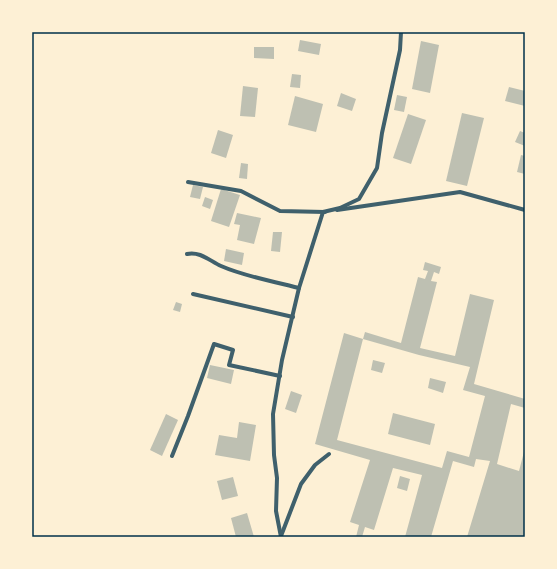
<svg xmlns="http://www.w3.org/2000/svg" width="557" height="569" viewBox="0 0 557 569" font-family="Figtree,sans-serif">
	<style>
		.building { fill: #bec0b2; fill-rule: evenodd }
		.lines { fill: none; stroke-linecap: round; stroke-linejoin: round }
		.minor { stroke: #3f606c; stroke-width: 4 }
		.neatline { fill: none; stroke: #003049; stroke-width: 1.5 }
	</style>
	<rect width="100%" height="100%" fill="#fdf0d5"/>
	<g class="building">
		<polygon points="300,40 321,44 319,55 298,51"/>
		<polygon points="421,41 439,45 430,93 412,89"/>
		<polygon points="254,47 274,47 274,59 254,58"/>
		<polygon points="292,74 301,75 300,88 290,87"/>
		<polygon points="243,86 258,88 255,117 240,116"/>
		<polygon points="509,87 525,91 525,106 505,101"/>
		<polygon points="341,93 356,99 352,111 337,106"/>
		<polygon points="397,95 407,97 404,112 394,110"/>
		<polygon points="295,96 323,104 316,132 288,125"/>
		<polygon points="462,113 484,118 467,186 446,181"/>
		<polygon points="408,114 426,120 411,164 393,158"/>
		<polygon points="218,130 233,135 226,158 211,153"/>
		<polygon points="520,131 525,133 525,146 515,142"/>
		<polygon points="521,155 525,156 525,174 517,172"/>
		<polygon points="241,163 248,164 247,179 239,178"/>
		<polygon points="193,185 203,187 200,199 190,197"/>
		<polygon points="221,189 240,195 229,227 211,221"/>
		<polygon points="205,197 213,200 210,209 202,206"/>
		<polygon points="237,213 261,218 254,244 237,240 240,225 234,224"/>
		<polygon points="273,232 282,232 280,252 271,251"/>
		<polygon points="226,249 244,253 242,265 224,261"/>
		<path d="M425 262 441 267 439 274 434 272 431 281 437 282 420 348 455 356 470 294 494 300 474 384 525 399V408L511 404 497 464 519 471 525 448V537H467L490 461 476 459 474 467 453 461 431 537H405L422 475 393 468 374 530 365 527 362 537H356L359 525 350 522 370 460 315 444 344 333 363 339 365 332 401 343 418 277 425 279 428 271 423 270ZM363 339 419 355 470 367 463 390 485 396 469 457 447 451 442 468 337 440Z"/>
		<polygon points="176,302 182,304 180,312 173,310"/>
		<polygon points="373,360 385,363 382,373 371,370"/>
		<polygon points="210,365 234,370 231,384 207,378"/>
		<polygon points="430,378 446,382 443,393 428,388"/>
		<polygon points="291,391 302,395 296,413 285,409"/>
		<polygon points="393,413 435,424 430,445 388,434"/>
		<polygon points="166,414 178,420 162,456 150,450"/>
		<polygon points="239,422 256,425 250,461 215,455 219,435 237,438"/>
		<polygon points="400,476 410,479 407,491 397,488"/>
		<polygon points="233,477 238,496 222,500 217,481"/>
		<polygon points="247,513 254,537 236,537 231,518"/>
	</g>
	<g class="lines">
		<g class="minor">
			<polyline points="188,182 241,191 280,211 325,212"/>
			<polyline points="337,210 460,192 525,210"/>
			<path d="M187 254C200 251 210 261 221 266 246 277 273 281 299 288"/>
			<polyline points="193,294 293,317"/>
			<polyline points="172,456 188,416 214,344 233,350 229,365 280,376"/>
			<polyline points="281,536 301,484 315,465 329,454"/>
			<polyline points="281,537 276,511 277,478 274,455 273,414 282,360 299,288 323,212 340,208 359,199 377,168 382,133 400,50 401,32"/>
		</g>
	</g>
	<rect width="557" height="569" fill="none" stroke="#fdf0d5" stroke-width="66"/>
	<rect x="33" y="33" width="491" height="503" class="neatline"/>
</svg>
